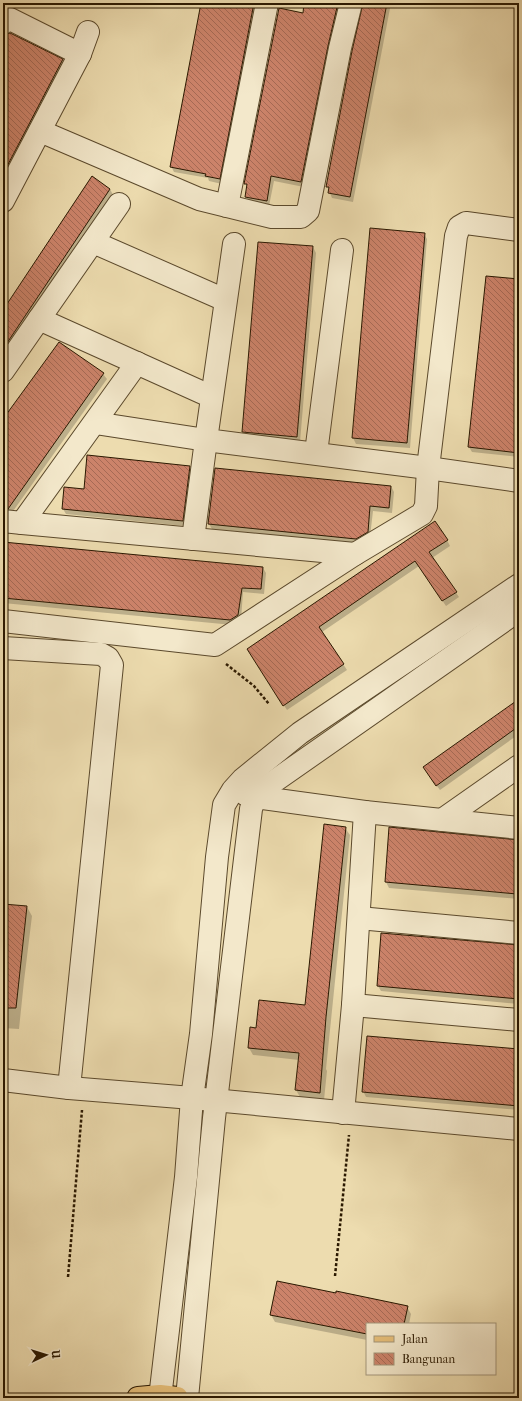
<svg xmlns="http://www.w3.org/2000/svg" width="522" height="1401" viewBox="0 0 522 1401" font-family="'IM FELL French Canon',serif">
	<style>
		.shadow { fill: #0003 }
		.building { fill: url(#building-back-hatch); stroke: #2a1800 }
		.lines { fill: none; stroke-linecap: round; stroke-linejoin: round }
		.minor-casing { stroke: #5b492c; stroke-width: 24 }
		.major-casing { stroke: #2a1800; stroke-width: 24 }
		.path { stroke: #2a1800; stroke-width: 2.5; stroke-dasharray: 3 2; stroke-linecap: butt }
		.minor { stroke: #f3e8cb; stroke-width: 22 }
		.major { stroke: #e6be78; stroke-width: 22 }
	</style>
	<defs>
		<pattern id="building-back-hatch" width="6" height="6" patternUnits="userSpaceOnUse"><rect width="6" height="6" fill="#cc836a"/><path d="M-1 5l2 2M0 0l6 6M5-1l2 2" fill="none" stroke="#a66a55"/></pattern>
	</defs>
	<rect width="100%" height="100%" fill="#eddcaf"/>
	<filter id="stains"><feTurbulence type="fractalNoise" baseFrequency=".005" numOctaves="4"/><feColorMatrix values="0 0 0 0 .2 0 0 0 0 .09 0 0 0 0 .02 0 0 0 .5 -.17"/></filter>
	<radialGradient id="worn" r=".72"><stop offset=".6" stop-color="#630" stop-opacity="0"/><stop offset="1" stop-color="#630" stop-opacity=".3"/></radialGradient>
	<g class="shadow">
		<polygon points="3,3 12,3 7,12 3,14"/>
		<polygon points="202,3 259,3 222,184 209,181 208,178 174,172 171,166"/>
		<polygon points="319,3 343,3 304,187 274,181 269,206 249,202 246,197 248,187 245,183 316,16"/>
		<polygon points="364,3 391,3 353,202 332,198 327,186"/>
		<polygon points="3,36 62,60 65,66 3,185"/>
		<polygon points="110,189 113,195 3,358 3,312"/>
		<polygon points="371,229 424,234 427,239 410,448 356,444 353,438"/>
		<polygon points="313,247 316,253 300,442 246,437 243,432"/>
		<polygon points="519,280 519,457 472,452 469,447"/>
		<polygon points="59,343 103,374 107,379 11,514 3,514 3,421"/>
		<polygon points="189,467 193,472 185,526 66,514 63,509 84,490"/>
		<polygon points="391,486 394,492 392,513 373,511 370,537 360,544 212,529 209,524"/>
		<polygon points="447,540 450,546 432,558 459,597 446,606 419,566 322,632 347,670 287,710 251,655"/>
		<polygon points="3,542 263,568 266,573 264,594 243,592 241,620 233,625 3,603"/>
		<polygon points="519,700 519,734 440,790 427,773"/>
		<polygon points="345,828 350,835 326,1069 327,1071 324,1100 300,1097 296,1090 299,1060 253,1055 249,1048 257,1029 306,1006"/>
		<polygon points="390,828 519,841 519,899 389,888 386,882"/>
		<polygon points="3,905 27,907 32,916 24,981 19,1029 3,1028"/>
		<polygon points="519,946 519,1004 381,991 378,986"/>
		<polygon points="519,1050 519,1110 366,1097 363,1091"/>
		<polygon points="337,1294 407,1307 411,1314 409,1324 367,1324 367,1340 275,1322 271,1315"/>
	</g>
	<g class="building">
		<polygon points="201,3 254,3 220,179 205,176 206,174 170,167"/>
		<polygon points="304,3 338,3 328,46 301,182 271,176 267,201 245,197 247,184 244,184 279,8 303,13"/>
		<polygon points="363,3 387,3 350,197 328,193 329,187 326,187 352,51"/>
		<polygon points="10,33 63,59 3,174 3,35"/>
		<polygon points="92,176 110,189 3,349 3,310"/>
		<polygon points="370,228 425,233 407,443 352,438"/>
		<polygon points="258,242 313,246 297,437 242,432"/>
		<polygon points="486,276 519,279 519,453 468,447"/>
		<polygon points="59,342 104,373 8,509 3,509 3,419"/>
		<polygon points="87,455 190,466 183,521 62,509 64,487 84,489"/>
		<polygon points="215,468 391,486 389,508 370,506 368,532 356,539 208,524"/>
		<polygon points="435,521 448,540 429,552 457,592 442,601 415,561 319,627 344,664 283,706 247,649"/>
		<polygon points="3,542 263,567 261,589 242,588 238,615 230,620 3,598"/>
		<polygon points="519,699 519,726 436,786 423,767"/>
		<polygon points="324,824 346,827 326,1017 320,1093 295,1090 299,1053 248,1048 250,1027 256,1028 259,1000 305,1005"/>
		<polygon points="389,827 519,840 519,871 517,894 385,882"/>
		<polygon points="3,904 27,906 16,1008 3,1008"/>
		<polygon points="381,933 519,945 519,999 377,986"/>
		<polygon points="367,1036 519,1049 519,1106 362,1092"/>
		<polygon points="277,1281 336,1293 336,1291 408,1306 404,1324 367,1324 367,1334 270,1315"/>
	</g>
	<g class="lines">
		<g class="minor-casing">
			<g id="minor">
				<polyline points="3,23 7,19 10,19 80,54"/>
				<polyline points="40,131 199,199 272,217 301,217 308,211 340,48 351,3"/>
				<polyline points="3,201 80,54 88,32"/>
				<polyline points="227,206 267,3"/>
				<polyline points="93,242 225,300"/>
				<polyline points="234,244 206,440 428,468 519,481"/>
				<polyline points="39,319 212,397"/>
				<polyline points="3,371 119,204"/>
				<polyline points="95,423 206,440 193,539"/>
				<polyline points="316,453 342,250"/>
				<polyline points="3,521 22,523 137,363"/>
				<polyline points="22,523 355,554"/>
				<polyline points="3,621 215,645 355,554 422,514 426,506 428,468 456,236 459,227 466,223 519,230"/>
				<polyline points="3,648 101,654 108,658 112,665 69,1088"/>
				<polyline points="245,794 255,797 365,812 519,828"/>
				<polyline points="442,820 519,766"/>
				<polyline points="359,918 519,933"/>
				<polyline points="353,1005 519,1020"/>
				<polyline points="3,1080 69,1088 192,1098 519,1129"/>
				<polyline points="343,1113 353,1005 365,812"/>
				<polyline points="160,1398 186,1177 192,1098 201,1034 217,857 224,805 233,790 243,779 300,733 519,585"/>
				<polyline points="187,1398 214,1118 251,809 255,797 266,787 519,610"/>
			</g>
		</g>
		<g class="major-casing">
			<polyline id="major" points="138,1398 160,1396 177,1398"/>
		</g>
		<g class="path">
			<polyline points="226,664 254,686 269,704"/>
			<polyline points="335,1276 349,1135"/>
			<polyline points="68,1277 82,1110"/>
		</g>
		<use href="#minor" class="minor"/>
		<use href="#major" class="major"/>
	</g>
	<rect width="522" height="1401" fill="none" stroke="#eddcaf" stroke-width="16"/>
	<rect x="4" y="4" width="514" height="1393" fill="none" stroke="#2a1800" stroke-width="2"/>
	<rect x="8" y="8" width="506" height="1385" fill="none" stroke="#2a1800"/>
	<rect x="366" y="1323" width="130" height="52" fill="#f3e8cb" stroke="#a3957a"/>
	<rect x="374" y="1336" width="20" height="6" fill="#e6be78" stroke="#a3957a"/>
	<text x="402" y="1343" font-size="12" fill="#2a1800">Jalan</text>
	<rect x="374" y="1353" width="20" height="12" fill="url(#building-back-hatch)" stroke="#a3957a"/>
	<text x="402" y="1363" font-size="12" fill="#2a1800">Bangunan</text>
	<g transform="translate(46 1355) rotate(86)" stroke="#f3e8cb" stroke-width="3" paint-order="stroke">
	<path d="M0-3L7 15L0 10L-7 15Z" fill="#2a1800"/>
	<text y="-6" font-size="11" font-weight="bold" text-anchor="middle" fill="#2a1800">U</text>
	</g>
	<rect width="100%" height="100%" filter="url(#stains)"/>
	<rect width="100%" height="100%" fill="url(#worn)"/>
</svg>
